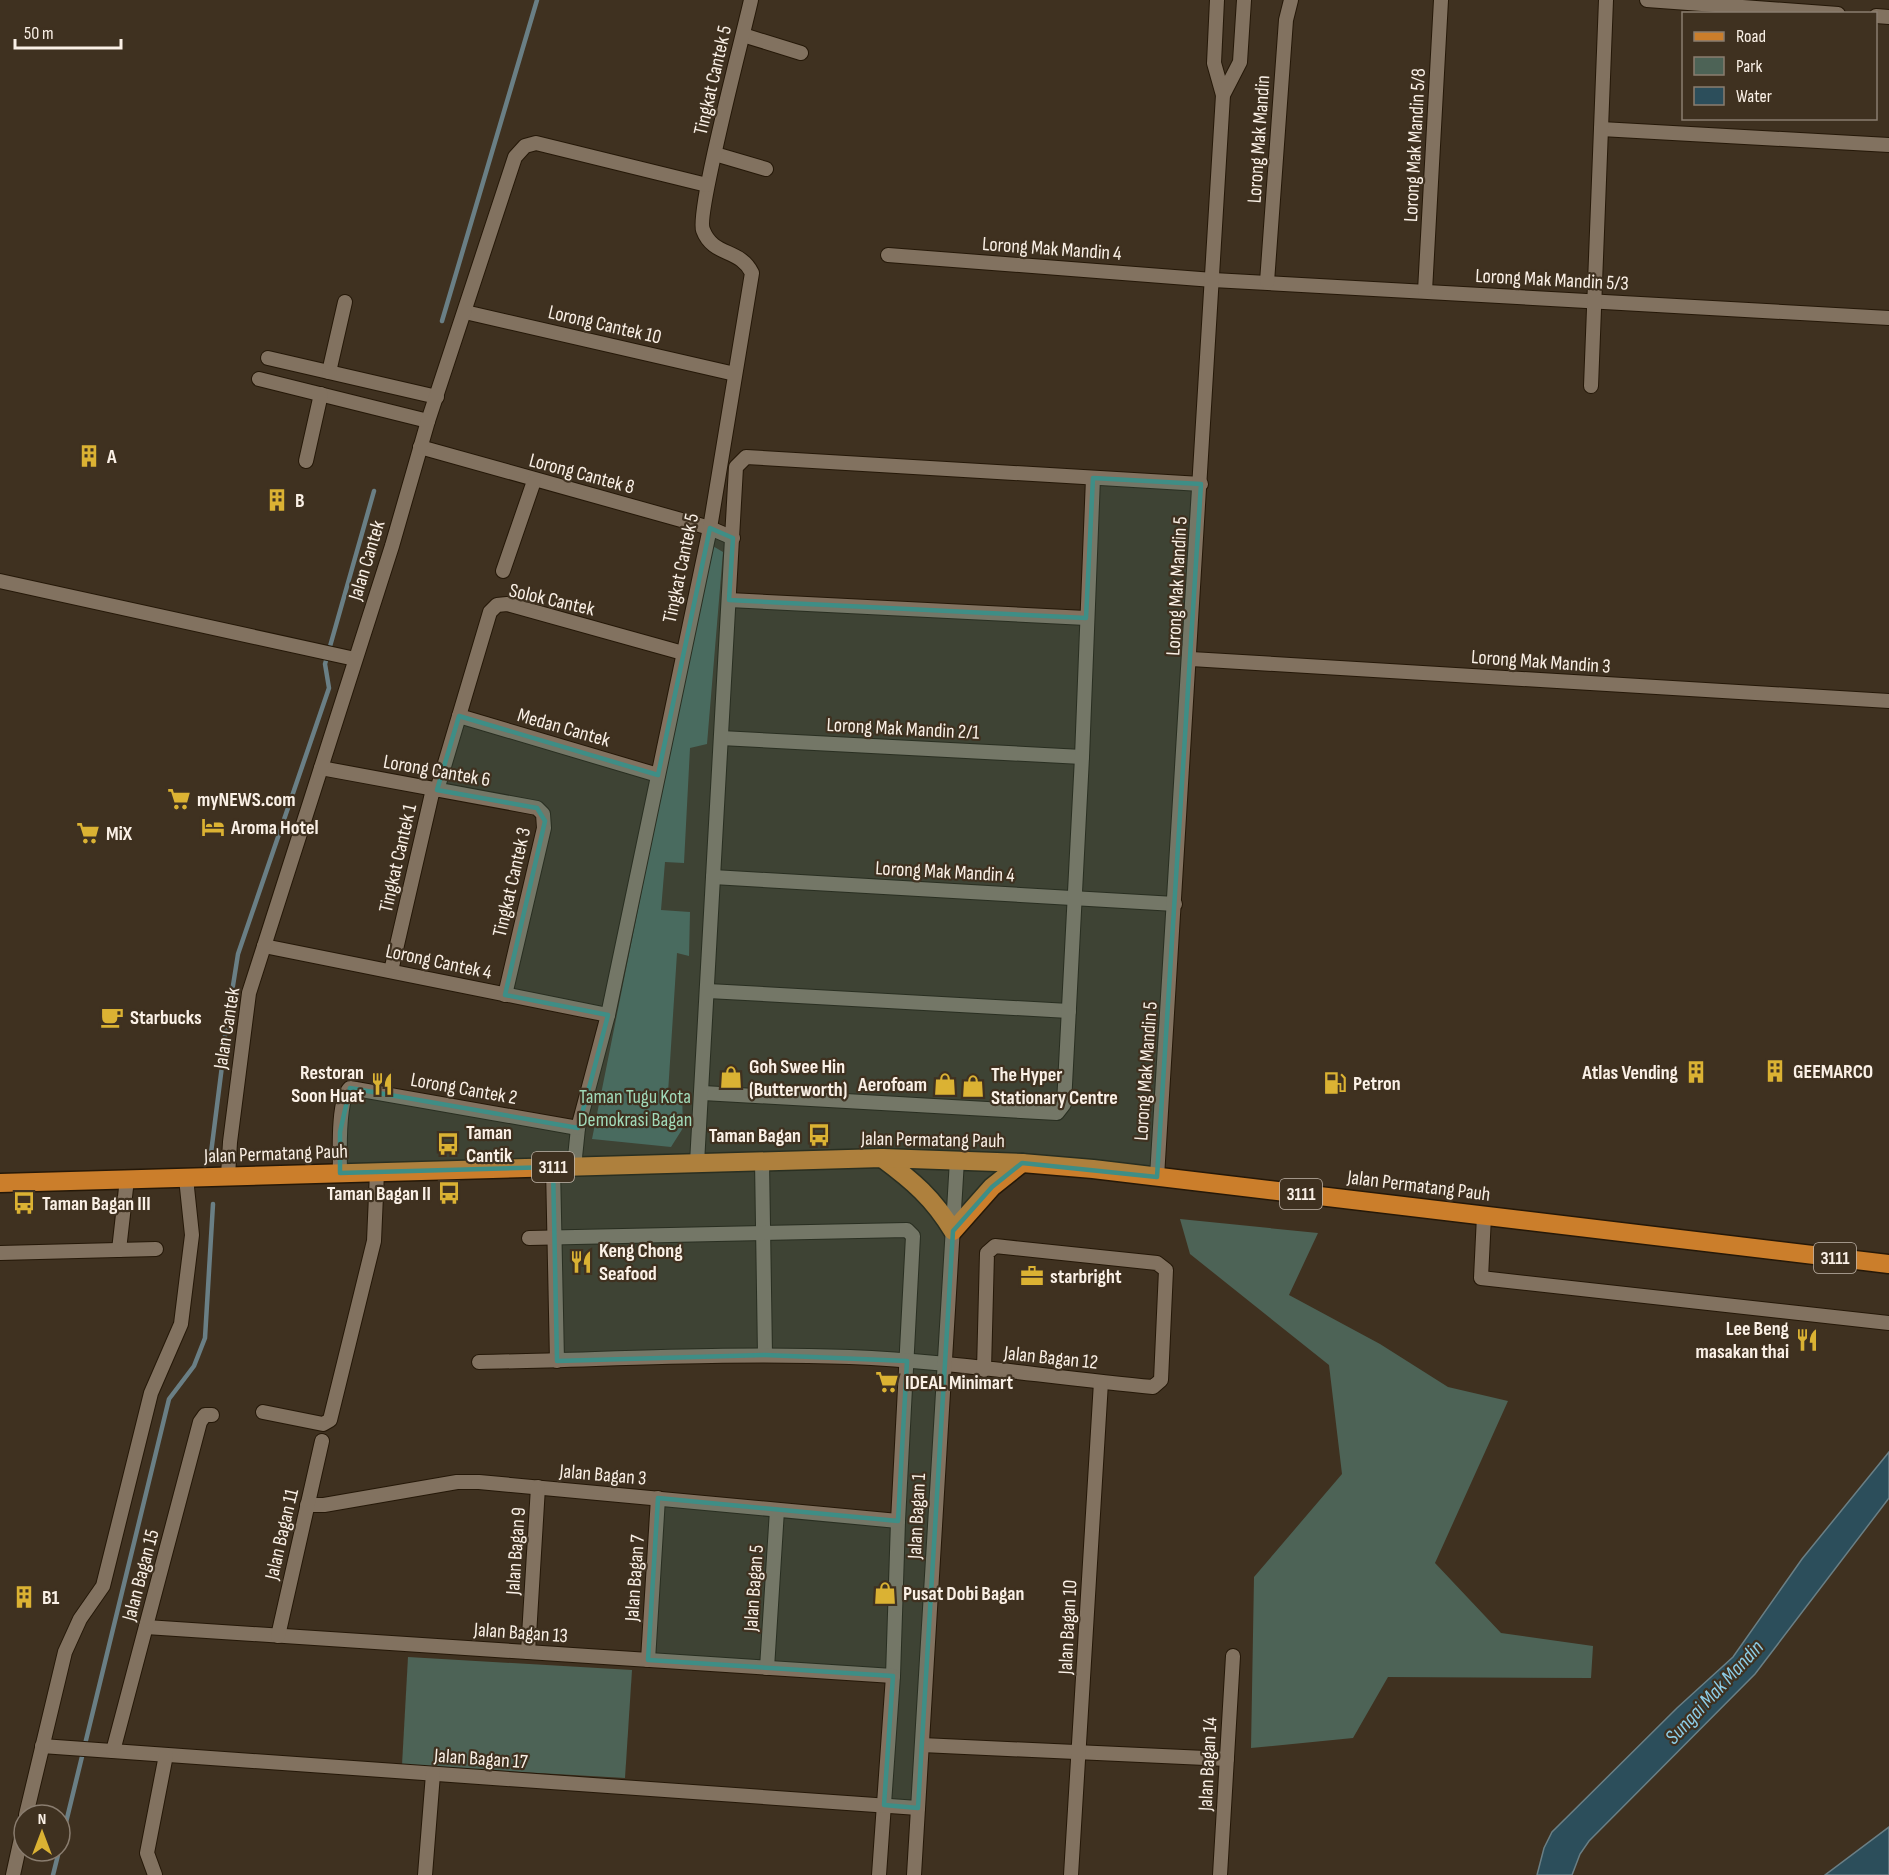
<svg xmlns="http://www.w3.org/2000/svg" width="1889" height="1875" viewBox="0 0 1889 1875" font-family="'Sofia Sans Condensed',sans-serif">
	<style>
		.green { fill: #4d6356 }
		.water { fill: #2c4e5b; stroke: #6a7f85; stroke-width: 1.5 }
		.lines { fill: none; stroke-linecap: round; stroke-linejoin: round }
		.stream { stroke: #6a7f85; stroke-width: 4.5 }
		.minor-casing { stroke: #251808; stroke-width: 16 }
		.major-casing { stroke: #251808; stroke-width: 21 }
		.minor { stroke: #827260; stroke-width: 14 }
		.major { stroke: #cb7e2b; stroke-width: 18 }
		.marked { fill: #3e8e86; fill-opacity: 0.2; stroke: #3e8e86; stroke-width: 4.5; stroke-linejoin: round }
		.labels { text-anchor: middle; stroke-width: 4.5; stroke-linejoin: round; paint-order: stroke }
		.shield { fill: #3f3120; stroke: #c2b7ab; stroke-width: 1.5 }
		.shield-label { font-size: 18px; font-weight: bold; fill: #faf0e6 }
		.street-label { font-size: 20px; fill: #faf0e6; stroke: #3f3120 }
		.poi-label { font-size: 20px; font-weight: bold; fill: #faf0e6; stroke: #3f3120; text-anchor: start }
		.park-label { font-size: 20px; fill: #a1dab9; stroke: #3f3120 }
		.water-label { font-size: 21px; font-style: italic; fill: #8dcde7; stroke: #3f3120 }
	</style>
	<rect width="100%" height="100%" fill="#3f3120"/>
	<g class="green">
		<polygon points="711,545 723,552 707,744 690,748 684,863 665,862 661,910 690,912 689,956 677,953 668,1093 682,1092 683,1128 671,1147 592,1139"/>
		<polygon points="1180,1219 1318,1233 1289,1295 1380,1344 1448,1387 1508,1401 1435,1563 1501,1633 1593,1646 1591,1678 1388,1677 1353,1738 1251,1748 1254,1577 1342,1474 1329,1365 1190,1254"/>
		<polygon points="408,1657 632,1670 625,1778 402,1765"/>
	</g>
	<g class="water">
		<polygon points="1889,1452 1889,1498 1755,1674 1589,1841 1580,1854 1572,1875 1537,1875 1544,1848 1552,1832 1677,1708 1733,1657 1802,1559"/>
		<polygon points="1889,1827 1889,1875 1825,1875"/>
	</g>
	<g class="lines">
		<g class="stream">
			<polyline points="442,321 537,0"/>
			<polyline points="225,1036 238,954 329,688 325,664 374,491"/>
			<polyline points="211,1153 222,1066"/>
			<polyline points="60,1847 169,1399 194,1366 205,1338 213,1204"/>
			<polyline points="53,1875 59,1851"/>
		</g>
		<g class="minor-casing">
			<g id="minor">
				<polyline points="1217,0 1214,63 1223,95"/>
				<polyline points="1647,0 1838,14"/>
				<polyline points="1876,16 1889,17"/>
				<polyline points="743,35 801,53"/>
				<polyline points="1601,129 1889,145"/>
				<polyline points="715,154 766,169"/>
				<polyline points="888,255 1213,280 1889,318"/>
				<polyline points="1267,282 1286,20 1291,0"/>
				<polyline points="1425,291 1441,0"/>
				<polyline points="465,312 735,374"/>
				<polyline points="268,358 437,397"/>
				<polyline points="329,372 345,302"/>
				<polyline points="259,379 428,421"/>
				<polyline points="1591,386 1606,0"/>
				<polyline points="420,447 710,528 733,538"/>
				<polyline points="306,461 321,394"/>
				<polyline points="503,571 534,481"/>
				<polyline points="0,581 355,659"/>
				<polyline points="729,600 1086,618"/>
				<polyline points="1191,659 1889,701"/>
				<polyline points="459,716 658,775"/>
				<polyline points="721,738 1082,757"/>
				<polyline points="321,768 537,808 543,814 544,828 505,995"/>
				<polyline points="437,790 490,612 497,605 507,604 683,653"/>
				<polyline points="713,877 1175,904"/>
				<polyline points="264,946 608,1015"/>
				<polyline points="391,971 433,789"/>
				<polyline points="708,991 1069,1011"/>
				<polyline points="703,1093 1057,1113 1064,1104 1082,757 1093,478"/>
				<polyline points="762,1161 765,1355"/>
				<polyline points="697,1163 736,467 746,457 1201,484"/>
				<polyline points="553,1167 557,1361"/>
				<path d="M574 1167 578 1128 608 1015 710 528 752 273C740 248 713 257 703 230 696 213 744 32 751 0"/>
				<path d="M340 1173C340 1155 337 1100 350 1088L578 1128"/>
				<polyline points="228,1176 230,1142 249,993 392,546 428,421 515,157 525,146 536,143 707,185"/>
				<polyline points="1157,1177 1223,95 1240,62 1244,0"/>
				<polyline points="1484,1216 1481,1278 1889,1323"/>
				<polyline points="529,1238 907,1230 913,1236 898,1521 893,1676 879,1875"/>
				<polyline points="119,1250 127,1179"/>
				<polyline points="0,1253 156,1249"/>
				<path d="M479 1362C602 1360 727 1352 850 1357 951 1361 1052 1378 1153 1387L1161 1380 1166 1270 1157 1263 995 1246 987 1253 984 1370"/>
				<polyline points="263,1412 323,1424 330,1420 374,1241 377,1172"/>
				<polyline points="307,1505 324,1505 457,1482 479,1482 898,1521"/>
				<polyline points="146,1627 893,1676"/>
				<polyline points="278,1636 322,1441"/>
				<polyline points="528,1652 538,1487"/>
				<polyline points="648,1660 658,1498"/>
				<polyline points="767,1668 777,1510"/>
				<polyline points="922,1745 1227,1759"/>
				<polyline points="42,1746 918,1808"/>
				<polyline points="113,1751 200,1422 205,1415 212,1415"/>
				<polyline points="26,1815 65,1652 80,1619 103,1586 151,1393 181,1324 192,1235 186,1178"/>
				<polyline points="13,1875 24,1825"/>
				<polyline points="155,1875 147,1853 166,1755"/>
				<polyline points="425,1875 433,1774"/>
				<polyline points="914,1875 957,1160"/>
				<polyline points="1071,1875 1101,1382"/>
				<polyline points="1220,1875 1233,1656"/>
			</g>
		</g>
		<g class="major-casing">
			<g id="major">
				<path d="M882 1158C913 1181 933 1198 953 1231L992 1187 1022 1163"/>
				<polyline points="0,1183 882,1158 1022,1163 1093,1169 1889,1264"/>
			</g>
		</g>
		<use href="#minor" class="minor"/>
		<use href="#major" class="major"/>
	</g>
	<path class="marked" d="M1093 478 1201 484 1157 1177 1022 1163 992 1187 953 1231 918 1808 884 1805 893 1676 648 1660 658 1498 898 1521 907 1361 765 1355 557 1361 553 1167 340 1173V1132L350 1088 578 1128 593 1073 608 1015 505 995 545 821 537 808 437 790 459 716 658 775 710 528 733 538 729 600 1086 618Z"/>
	<defs>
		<g id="building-bare" transform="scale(1.8)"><path d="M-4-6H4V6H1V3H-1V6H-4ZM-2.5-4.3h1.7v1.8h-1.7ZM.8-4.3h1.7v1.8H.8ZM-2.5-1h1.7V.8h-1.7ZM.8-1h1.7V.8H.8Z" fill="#dbb233" stroke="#3f3120" stroke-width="2.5" paint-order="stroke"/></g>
		<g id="supermarket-bare" transform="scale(1.8)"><path d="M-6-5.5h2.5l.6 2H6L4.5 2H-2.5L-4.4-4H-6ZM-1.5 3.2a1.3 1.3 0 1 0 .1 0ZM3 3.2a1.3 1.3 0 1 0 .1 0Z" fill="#dbb233" stroke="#3f3120" stroke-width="2.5" paint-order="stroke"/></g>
		<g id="hotel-bare" transform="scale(1.8)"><path d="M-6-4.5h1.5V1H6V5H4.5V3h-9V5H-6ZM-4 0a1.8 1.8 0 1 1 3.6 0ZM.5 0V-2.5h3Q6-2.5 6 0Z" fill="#dbb233" stroke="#3f3120" stroke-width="2.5" paint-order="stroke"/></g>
		<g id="cafe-bare" transform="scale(1.8)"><path d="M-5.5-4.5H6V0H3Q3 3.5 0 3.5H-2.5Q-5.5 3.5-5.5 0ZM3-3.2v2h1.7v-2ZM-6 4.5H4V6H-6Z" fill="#dbb233" stroke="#3f3120" stroke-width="2.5" paint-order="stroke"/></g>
		<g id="shop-bare" transform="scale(1.8)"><path d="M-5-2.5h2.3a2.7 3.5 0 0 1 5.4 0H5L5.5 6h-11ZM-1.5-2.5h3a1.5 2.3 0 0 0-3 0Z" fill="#dbb233" stroke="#3f3120" stroke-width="2.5" paint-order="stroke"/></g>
		<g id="fuel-bare" transform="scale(1.8)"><path d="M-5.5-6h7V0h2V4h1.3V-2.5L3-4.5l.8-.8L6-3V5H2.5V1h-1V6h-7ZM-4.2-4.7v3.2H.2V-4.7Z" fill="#dbb233" stroke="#3f3120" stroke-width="2.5" paint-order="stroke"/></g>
		<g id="restaurant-bare" transform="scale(1.8)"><path d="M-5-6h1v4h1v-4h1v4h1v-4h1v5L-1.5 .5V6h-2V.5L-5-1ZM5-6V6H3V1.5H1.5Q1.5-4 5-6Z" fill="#dbb233" stroke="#3f3120" stroke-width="2.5" paint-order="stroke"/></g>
		<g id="bus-bare" transform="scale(1.8)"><path d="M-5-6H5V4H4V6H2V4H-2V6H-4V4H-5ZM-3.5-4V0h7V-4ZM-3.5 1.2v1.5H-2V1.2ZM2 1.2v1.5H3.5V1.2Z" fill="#dbb233" stroke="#3f3120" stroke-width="2.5" paint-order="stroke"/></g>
		<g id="office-bare" transform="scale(1.8)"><path d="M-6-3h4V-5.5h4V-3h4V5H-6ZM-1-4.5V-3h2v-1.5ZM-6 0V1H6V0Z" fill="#dbb233" stroke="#3f3120" stroke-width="2.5" paint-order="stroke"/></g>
	</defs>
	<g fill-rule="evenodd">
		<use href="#building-bare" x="89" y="456"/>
		<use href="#building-bare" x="277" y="500"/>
		<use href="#supermarket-bare" x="179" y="799"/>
		<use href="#hotel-bare" x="213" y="827"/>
		<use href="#supermarket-bare" x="88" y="833"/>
		<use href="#cafe-bare" x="112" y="1017"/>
		<use href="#building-bare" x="1775" y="1071"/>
		<use href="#building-bare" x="1696" y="1072"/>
		<use href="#shop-bare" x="731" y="1077"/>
		<use href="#fuel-bare" x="1335" y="1083"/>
		<use href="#restaurant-bare" x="382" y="1084"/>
		<use href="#shop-bare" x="945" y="1084"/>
		<use href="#shop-bare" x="973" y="1086"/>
		<use href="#bus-bare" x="819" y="1135"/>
		<use href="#bus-bare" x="448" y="1144"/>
		<use href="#bus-bare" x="449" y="1193"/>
		<use href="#bus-bare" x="24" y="1203"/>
		<use href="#restaurant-bare" x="581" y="1262"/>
		<use href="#office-bare" x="1032" y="1276"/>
		<use href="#restaurant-bare" x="1807" y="1340"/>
		<use href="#supermarket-bare" x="887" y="1382"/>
		<use href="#shop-bare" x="885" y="1593"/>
		<use href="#building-bare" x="24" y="1597"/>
	</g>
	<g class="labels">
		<g class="shield">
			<rect x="532" y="1152" width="42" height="30" rx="4.5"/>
			<rect x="1280" y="1179" width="42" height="30" rx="4.5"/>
			<rect x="1814" y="1243" width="42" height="30" rx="4.5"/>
		</g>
		<g class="shield-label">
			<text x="553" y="1173">3111</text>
			<text x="1301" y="1200">3111</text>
			<text x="1835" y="1264">3111</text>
		</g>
		<g class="street-label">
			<text transform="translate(712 80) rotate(-77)" y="7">Tingkat Cantek 5</text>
			<text transform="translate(1258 139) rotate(-86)" y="7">Lorong Mak Mandin</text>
			<text transform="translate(1414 145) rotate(-87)" y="7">Lorong Mak Mandin 5/8</text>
			<text transform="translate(1052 248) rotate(4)" y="7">Lorong Mak Mandin 4</text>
			<text transform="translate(1552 279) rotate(3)" y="7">Lorong Mak Mandin 5/3</text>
			<text transform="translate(605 324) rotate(13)" y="7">Lorong Cantek 10</text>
			<text transform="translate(582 473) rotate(15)" y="7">Lorong Cantek 8</text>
			<text transform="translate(366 560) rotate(-73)" y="7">Jalan Cantek</text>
			<text transform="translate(680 568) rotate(-78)" y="7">Tingkat Cantek 5</text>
			<text transform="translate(1176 586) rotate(-87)" y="7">Lorong Mak Mandin 5</text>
			<text transform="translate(552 599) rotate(13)" y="7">Solok Cantek</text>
			<text transform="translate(1541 661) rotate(4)" y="7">Lorong Mak Mandin 3</text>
			<text transform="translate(564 727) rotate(16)" y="7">Medan Cantek</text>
			<text transform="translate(903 728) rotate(3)" y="7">Lorong Mak Mandin 2/1</text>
			<text transform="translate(437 770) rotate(10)" y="7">Lorong Cantek 6</text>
			<text transform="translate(397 858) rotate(-77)" y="7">Tingkat Cantek 1</text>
			<text transform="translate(945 871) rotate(3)" y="7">Lorong Mak Mandin 4</text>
			<text transform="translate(511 882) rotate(-77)" y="7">Tingkat Cantek 3</text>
			<text transform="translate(439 961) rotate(12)" y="7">Lorong Cantek 4</text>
			<text transform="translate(226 1028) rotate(-81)" y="7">Jalan Cantek</text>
			<text transform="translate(1145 1071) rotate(-86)" y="7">Lorong Mak Mandin 5</text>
			<text transform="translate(464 1088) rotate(10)" y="7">Lorong Cantek 2</text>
			<text transform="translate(933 1139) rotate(1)" y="7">Jalan Permatang Pauh</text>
			<text transform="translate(276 1153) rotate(-2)" y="7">Jalan Permatang Pauh</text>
			<text transform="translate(1419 1185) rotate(7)" y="7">Jalan Permatang Pauh</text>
			<text transform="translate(1051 1357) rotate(6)" y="7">Jalan Bagan 12</text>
			<text transform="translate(603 1474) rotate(5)" y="7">Jalan Bagan 3</text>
			<text transform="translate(916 1516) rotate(-87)" y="7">Jalan Bagan 1</text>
			<text transform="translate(281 1534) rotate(-77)" y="7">Jalan Bagan 11</text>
			<text transform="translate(515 1551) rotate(-86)" y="7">Jalan Bagan 9</text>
			<text transform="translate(140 1575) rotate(-75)" y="7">Jalan Bagan 15</text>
			<text transform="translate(634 1578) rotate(-86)" y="7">Jalan Bagan 7</text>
			<text transform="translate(753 1588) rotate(-86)" y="7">Jalan Bagan 5</text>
			<text transform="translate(1067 1627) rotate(-87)" y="7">Jalan Bagan 10</text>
			<text transform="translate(521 1632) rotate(4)" y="7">Jalan Bagan 13</text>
			<text transform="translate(481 1758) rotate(4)" y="7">Jalan Bagan 17</text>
			<text transform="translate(1207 1764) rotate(-87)" y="7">Jalan Bagan 14</text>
		</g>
		<g class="poi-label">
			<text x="107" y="463">A</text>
			<text x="295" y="507">B</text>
			<text x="197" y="806">myNEWS.com</text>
			<text x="231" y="834">Aroma Hotel</text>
			<text x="106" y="840">MiX</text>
			<text x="130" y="1024">Starbucks</text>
			<text x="749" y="1073">Goh Swee Hin<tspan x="749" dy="23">(Butterworth)</tspan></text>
			<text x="1793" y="1078">GEEMARCO</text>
			<text x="364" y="1079" text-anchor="end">Restoran<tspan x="364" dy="23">Soon Huat</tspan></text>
			<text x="1678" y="1079" text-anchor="end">Atlas Vending</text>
			<text x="991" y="1081">The Hyper<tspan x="991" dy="23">Stationary Centre</tspan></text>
			<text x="1353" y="1090">Petron</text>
			<text x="927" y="1091" text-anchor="end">Aerofoam</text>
			<text x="466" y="1139">Taman<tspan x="466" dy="23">Cantik</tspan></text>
			<text x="801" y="1142" text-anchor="end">Taman Bagan</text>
			<text x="431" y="1200" text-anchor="end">Taman Bagan II</text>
			<text x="42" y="1210">Taman Bagan III</text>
			<text x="599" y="1257">Keng Chong<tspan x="599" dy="23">Seafood</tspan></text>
			<text x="1050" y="1283">starbright</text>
			<text x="1789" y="1335" text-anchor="end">Lee Beng<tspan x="1789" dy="23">masakan thai</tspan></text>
			<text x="905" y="1389">IDEAL Minimart</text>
			<text x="903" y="1600">Pusat Dobi Bagan</text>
			<text x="42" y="1604">B1</text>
		</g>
		<g class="park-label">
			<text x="635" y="1103">Taman Tugu Kota<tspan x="635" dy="23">Demokrasi Bagan</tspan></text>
		</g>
		<g class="water-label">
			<text transform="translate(1714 1692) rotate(-47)" y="7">Sungai Mak Mandin</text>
		</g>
	</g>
	<rect x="1682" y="12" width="195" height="108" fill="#3f3120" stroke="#8a7d6f" stroke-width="1.5"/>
	<rect x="1694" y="32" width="30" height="9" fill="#cb7e2b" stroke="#8a7d6f" stroke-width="1.5"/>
	<text x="1736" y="42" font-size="18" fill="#faf0e6">Road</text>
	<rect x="1694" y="57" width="30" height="18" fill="#4d6356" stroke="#8a7d6f" stroke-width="1.5"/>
	<text x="1736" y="72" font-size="18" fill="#faf0e6">Park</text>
	<rect x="1694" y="87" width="30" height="18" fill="#2c4e5b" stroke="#8a7d6f" stroke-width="1.5"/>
	<text x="1736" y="102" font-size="18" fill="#faf0e6">Water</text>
	<g transform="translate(42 1833)"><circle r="28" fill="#3f3120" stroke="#8a7d6f" stroke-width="1.5"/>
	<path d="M0-4.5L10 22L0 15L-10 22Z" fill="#dbb233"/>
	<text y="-9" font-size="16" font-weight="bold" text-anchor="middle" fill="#faf0e6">N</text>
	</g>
	<path d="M15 39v9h106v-9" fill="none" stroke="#faf0e6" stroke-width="3"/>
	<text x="24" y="39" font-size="18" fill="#faf0e6" stroke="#3f3120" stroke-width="4.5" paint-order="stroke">50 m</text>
</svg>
